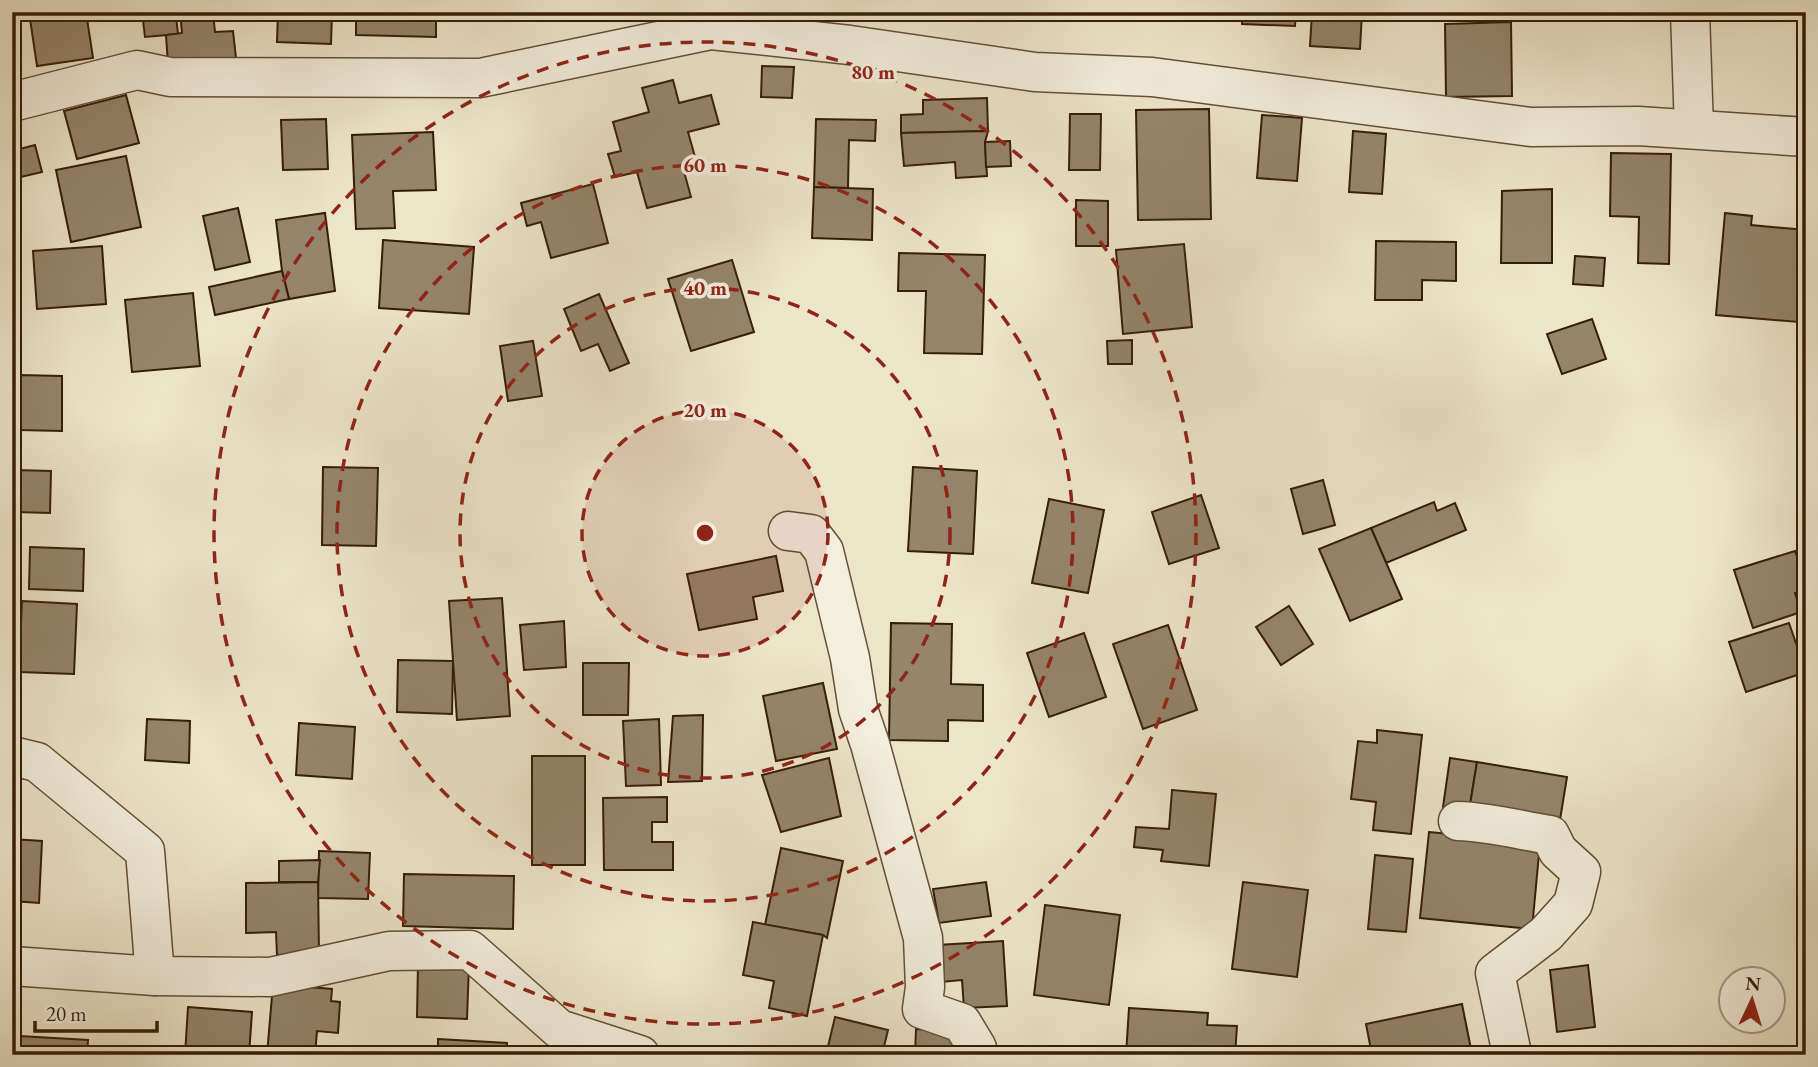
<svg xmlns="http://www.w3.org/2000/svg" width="1818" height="1067" viewBox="0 0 1818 1067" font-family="'EB Garamond',serif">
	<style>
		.building { fill: #95856c; stroke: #361d06; stroke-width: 2 }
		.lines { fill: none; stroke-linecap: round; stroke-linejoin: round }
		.minor-casing { stroke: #644f37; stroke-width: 41 }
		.minor { stroke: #f3eedd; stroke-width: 38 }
		.ring { fill: none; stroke: #8f2418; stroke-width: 3.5; stroke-dasharray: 12 9 }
		.centre { fill: #8f2418; stroke: #f3eedd; stroke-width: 3.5 }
		.ring-label { font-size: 21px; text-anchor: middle; font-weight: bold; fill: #8f2418; stroke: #f3eedd; stroke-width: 7; stroke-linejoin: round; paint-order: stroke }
	</style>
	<rect width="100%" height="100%" fill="#ede5ca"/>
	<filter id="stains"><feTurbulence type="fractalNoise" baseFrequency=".00286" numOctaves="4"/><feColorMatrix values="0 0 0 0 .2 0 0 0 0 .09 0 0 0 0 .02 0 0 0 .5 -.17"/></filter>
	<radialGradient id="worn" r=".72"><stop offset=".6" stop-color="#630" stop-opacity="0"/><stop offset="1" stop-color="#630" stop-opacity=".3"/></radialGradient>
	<g class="building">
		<polygon points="29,12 86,12 93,58 37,66"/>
		<polygon points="142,12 180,12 181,15 176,16 178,34 145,37"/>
		<polygon points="180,12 213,12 215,32 233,31 236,58 168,64 166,35 182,33"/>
		<polygon points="278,12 332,12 331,44 277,42"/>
		<polygon points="356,12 436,12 436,37 356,35"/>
		<polygon points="590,12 651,12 652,14 591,21"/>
		<polygon points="1242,12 1296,12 1295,26 1242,24"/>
		<polygon points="1312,12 1362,12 1360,49 1310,46"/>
		<polygon points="1511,22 1512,96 1446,97 1445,24"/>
		<polygon points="762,66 794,67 792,98 761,97"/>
		<polygon points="673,80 679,103 711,95 719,124 688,132 697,164 683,168 691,197 647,208 637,172 615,177 608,154 621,151 613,122 649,112 642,88"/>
		<polygon points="126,95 139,143 77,159 64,111"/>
		<polygon points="987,98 988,131 901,133 901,115 923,114 923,100"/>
		<polygon points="1209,109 1211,219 1138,220 1136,110"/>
		<polygon points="1070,114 1101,114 1100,170 1069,170"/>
		<polygon points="1262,115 1302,118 1297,181 1257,178"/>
		<polygon points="326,119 328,169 283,170 281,120"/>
		<polygon points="816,119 876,120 875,141 849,140 848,188 814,187"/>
		<polygon points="988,131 985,142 987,176 956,178 955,162 904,166 901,133"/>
		<polygon points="1353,131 1386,134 1382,194 1349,192"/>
		<polygon points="433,132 436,190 393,191 395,228 356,229 352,135"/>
		<polygon points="1010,141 1011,166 986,167 985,142"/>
		<polygon points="35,145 42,172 12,179 12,151"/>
		<polygon points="1611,153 1671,154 1669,264 1638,263 1639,217 1610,216"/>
		<polygon points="126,156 141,227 71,242 56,170"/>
		<polygon points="593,184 608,243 551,258 541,222 527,226 521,203"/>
		<polygon points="814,187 873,189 872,240 812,238"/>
		<polygon points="1552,189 1552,263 1501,263 1502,191"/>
		<polygon points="1076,200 1108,201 1108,246 1076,246"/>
		<polygon points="238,208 250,262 215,270 203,216"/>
		<polygon points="325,213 335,291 289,299 282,271 276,220"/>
		<polygon points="1725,213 1752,216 1751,225 1806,230 1799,322 1716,315"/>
		<polygon points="383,240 474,247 469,314 379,308"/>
		<polygon points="1376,241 1456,242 1456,281 1422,280 1422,300 1375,300"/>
		<polygon points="1184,244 1192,327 1123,334 1116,250"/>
		<polygon points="102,246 106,304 37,309 33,251"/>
		<polygon points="899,253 985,255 982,354 924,353 926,291 898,291"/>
		<polygon points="1575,256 1605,258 1603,286 1573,284"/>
		<polygon points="732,260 754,332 691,351 668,279"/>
		<polygon points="282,271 289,299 215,315 209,287"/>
		<polygon points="193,293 200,366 132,372 125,300"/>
		<polygon points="599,294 629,363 610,371 598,344 581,351 564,309"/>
		<rect x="12" y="319" width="7" height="83"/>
		<polygon points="1592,319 1606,359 1562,374 1547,334"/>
		<polygon points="1132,340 1132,364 1108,364 1107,341"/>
		<polygon points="533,341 542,396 508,401 500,346"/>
		<polygon points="19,375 62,376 62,431 19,430"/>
		<polygon points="323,467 378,468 376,546 322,545"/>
		<polygon points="913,467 977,471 973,554 908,551"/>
		<polygon points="15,470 51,471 50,513 14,512"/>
		<polygon points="1323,480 1335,525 1303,534 1291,489"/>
		<polygon points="1201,495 1219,548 1169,564 1152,512"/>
		<polygon points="1049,499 1104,510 1088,593 1032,583"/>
		<polygon points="1434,502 1437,511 1455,503 1466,530 1386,563 1371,528"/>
		<polygon points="1371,528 1402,599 1350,621 1319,549"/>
		<polygon points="30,547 84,549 83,591 29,589"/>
		<polygon points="1795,551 1806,582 1806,590 1795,593 1801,612 1753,628 1734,570"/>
		<polygon points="776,556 783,591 753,597 757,619 699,630 687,574"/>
		<polygon points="502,598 510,716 457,720 449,601"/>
		<polygon points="22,601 77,604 74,674 19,672"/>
		<polygon points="1289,606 1313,644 1281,665 1256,627"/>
		<polygon points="564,621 566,667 524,670 520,625"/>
		<polygon points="891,623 952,624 951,684 983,685 983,721 948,720 948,741 889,740"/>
		<polygon points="1789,623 1806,672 1746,692 1729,642"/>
		<polygon points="1168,625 1197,710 1143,729 1113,644"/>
		<polygon points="1084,633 1106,697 1049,717 1027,653"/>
		<polygon points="398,660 453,661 452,714 397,712"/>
		<polygon points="583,663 629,663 628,715 583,715"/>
		<polygon points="823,683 837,749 776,761 763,696"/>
		<polygon points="703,715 702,781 668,782 673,716"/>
		<polygon points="147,719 190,721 189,763 145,760"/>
		<polygon points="659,719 661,785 626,786 623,721"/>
		<polygon points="299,723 355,727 352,779 296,775"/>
		<polygon points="1377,730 1422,735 1411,834 1373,830 1376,802 1351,799 1358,741 1377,743"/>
		<rect x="532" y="756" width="53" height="109"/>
		<polygon points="829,758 841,816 781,832 762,775"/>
		<polygon points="1450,758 1477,762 1469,811 1443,807"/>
		<polygon points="1477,762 1567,777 1559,826 1469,811"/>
		<polygon points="1172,790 1216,794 1209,866 1161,861 1163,850 1134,847 1136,827 1169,829"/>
		<polygon points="667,797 667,822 652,822 652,842 673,842 673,870 604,870 603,798"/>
		<polygon points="1429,832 1540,843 1532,929 1420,918"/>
		<polygon points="12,839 42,841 39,903 12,901"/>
		<polygon points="781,848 843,861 827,938 823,935 765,925"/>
		<polygon points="319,851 370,853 368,899 318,898"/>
		<polygon points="1375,855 1413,859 1406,932 1368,929"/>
		<polygon points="320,860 318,882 279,882 279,861"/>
		<polygon points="404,874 514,876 513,929 403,926"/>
		<polygon points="318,882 319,954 277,955 276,932 246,933 246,883"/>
		<polygon points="986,882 991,916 939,923 933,889"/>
		<polygon points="1243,882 1308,890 1297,977 1232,969"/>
		<polygon points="1806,898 1806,944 1802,943"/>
		<polygon points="1045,905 1120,915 1109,1005 1034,995"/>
		<polygon points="753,922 823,935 807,1016 769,1008 774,981 743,975"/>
		<polygon points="1003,941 1007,1006 964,1008 962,980 941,982 938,945"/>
		<polygon points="418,963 469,964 467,1019 417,1017"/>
		<polygon points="1588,965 1595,1027 1557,1032 1550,970"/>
		<polygon points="273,984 332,989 331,1001 340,1002 338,1033 317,1031 315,1055 267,1055"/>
		<polygon points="1462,1004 1472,1054 1372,1055 1366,1024"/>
		<polygon points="188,1007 252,1012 249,1055 185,1055"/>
		<polygon points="1129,1008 1208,1013 1207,1025 1237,1026 1235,1055 1126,1055"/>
		<polygon points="835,1017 888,1030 882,1055 826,1055"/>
		<polygon points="916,1029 958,1030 957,1055 915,1055"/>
		<polygon points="19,1036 88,1040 87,1055 18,1055"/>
		<polygon points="438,1039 507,1043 506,1055 438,1055"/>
	</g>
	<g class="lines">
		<g class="minor-casing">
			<g id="minor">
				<polyline points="1690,12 1694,129"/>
				<polyline points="12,102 137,70 170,77 480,78 711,30 850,45 1035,72 1152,77 1531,127 1638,126 1806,137"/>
				<polyline points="788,531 811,534 824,551 850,658 858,709 870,744 923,938 925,987 922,1009 962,1023 977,1048 976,1055"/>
				<polyline points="12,756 37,762 145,851 155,976"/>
				<path d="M1458 821C1490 822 1519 830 1550 835L1558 851 1581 872 1573 904 1546 934 1495 973 1512 1054 1510 1055"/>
				<polyline points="12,966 155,976 270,977 389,951 470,950 559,1029 640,1055"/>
			</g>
		</g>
		<use href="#minor" class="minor"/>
	</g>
	<circle cx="705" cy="533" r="123" fill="#8f2418" fill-opacity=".12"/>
	<g class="ring">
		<circle cx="705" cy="533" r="123"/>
		<circle cx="705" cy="533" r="245"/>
		<circle cx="705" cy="533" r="368"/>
		<circle cx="705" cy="533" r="491"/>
	</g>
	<circle cx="705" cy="533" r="10" class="centre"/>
	<g class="ring-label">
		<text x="873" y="79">80 m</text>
		<text x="705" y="172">60 m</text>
		<text x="705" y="295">40 m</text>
		<text x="705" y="417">20 m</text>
	</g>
	<rect width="1818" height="1067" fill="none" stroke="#ede5ca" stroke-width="42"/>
	<rect x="14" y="14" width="1790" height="1039" fill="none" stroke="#361d06" stroke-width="3.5"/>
	<rect x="21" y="21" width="1776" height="1025" fill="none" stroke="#361d06" stroke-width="2"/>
	<g transform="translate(1752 1000) rotate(4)"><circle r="33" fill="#f3eedd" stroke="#a79a87" stroke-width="2"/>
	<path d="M0-5L12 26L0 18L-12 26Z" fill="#8f2418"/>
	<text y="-10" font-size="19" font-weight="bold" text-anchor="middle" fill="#361d06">N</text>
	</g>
	<path d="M35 1021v10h122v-10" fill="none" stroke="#361d06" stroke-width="3.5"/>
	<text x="46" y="1021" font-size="21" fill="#361d06" stroke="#f3eedd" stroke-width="5" paint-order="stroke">20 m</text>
	<rect width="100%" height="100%" filter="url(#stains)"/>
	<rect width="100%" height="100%" fill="url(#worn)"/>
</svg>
